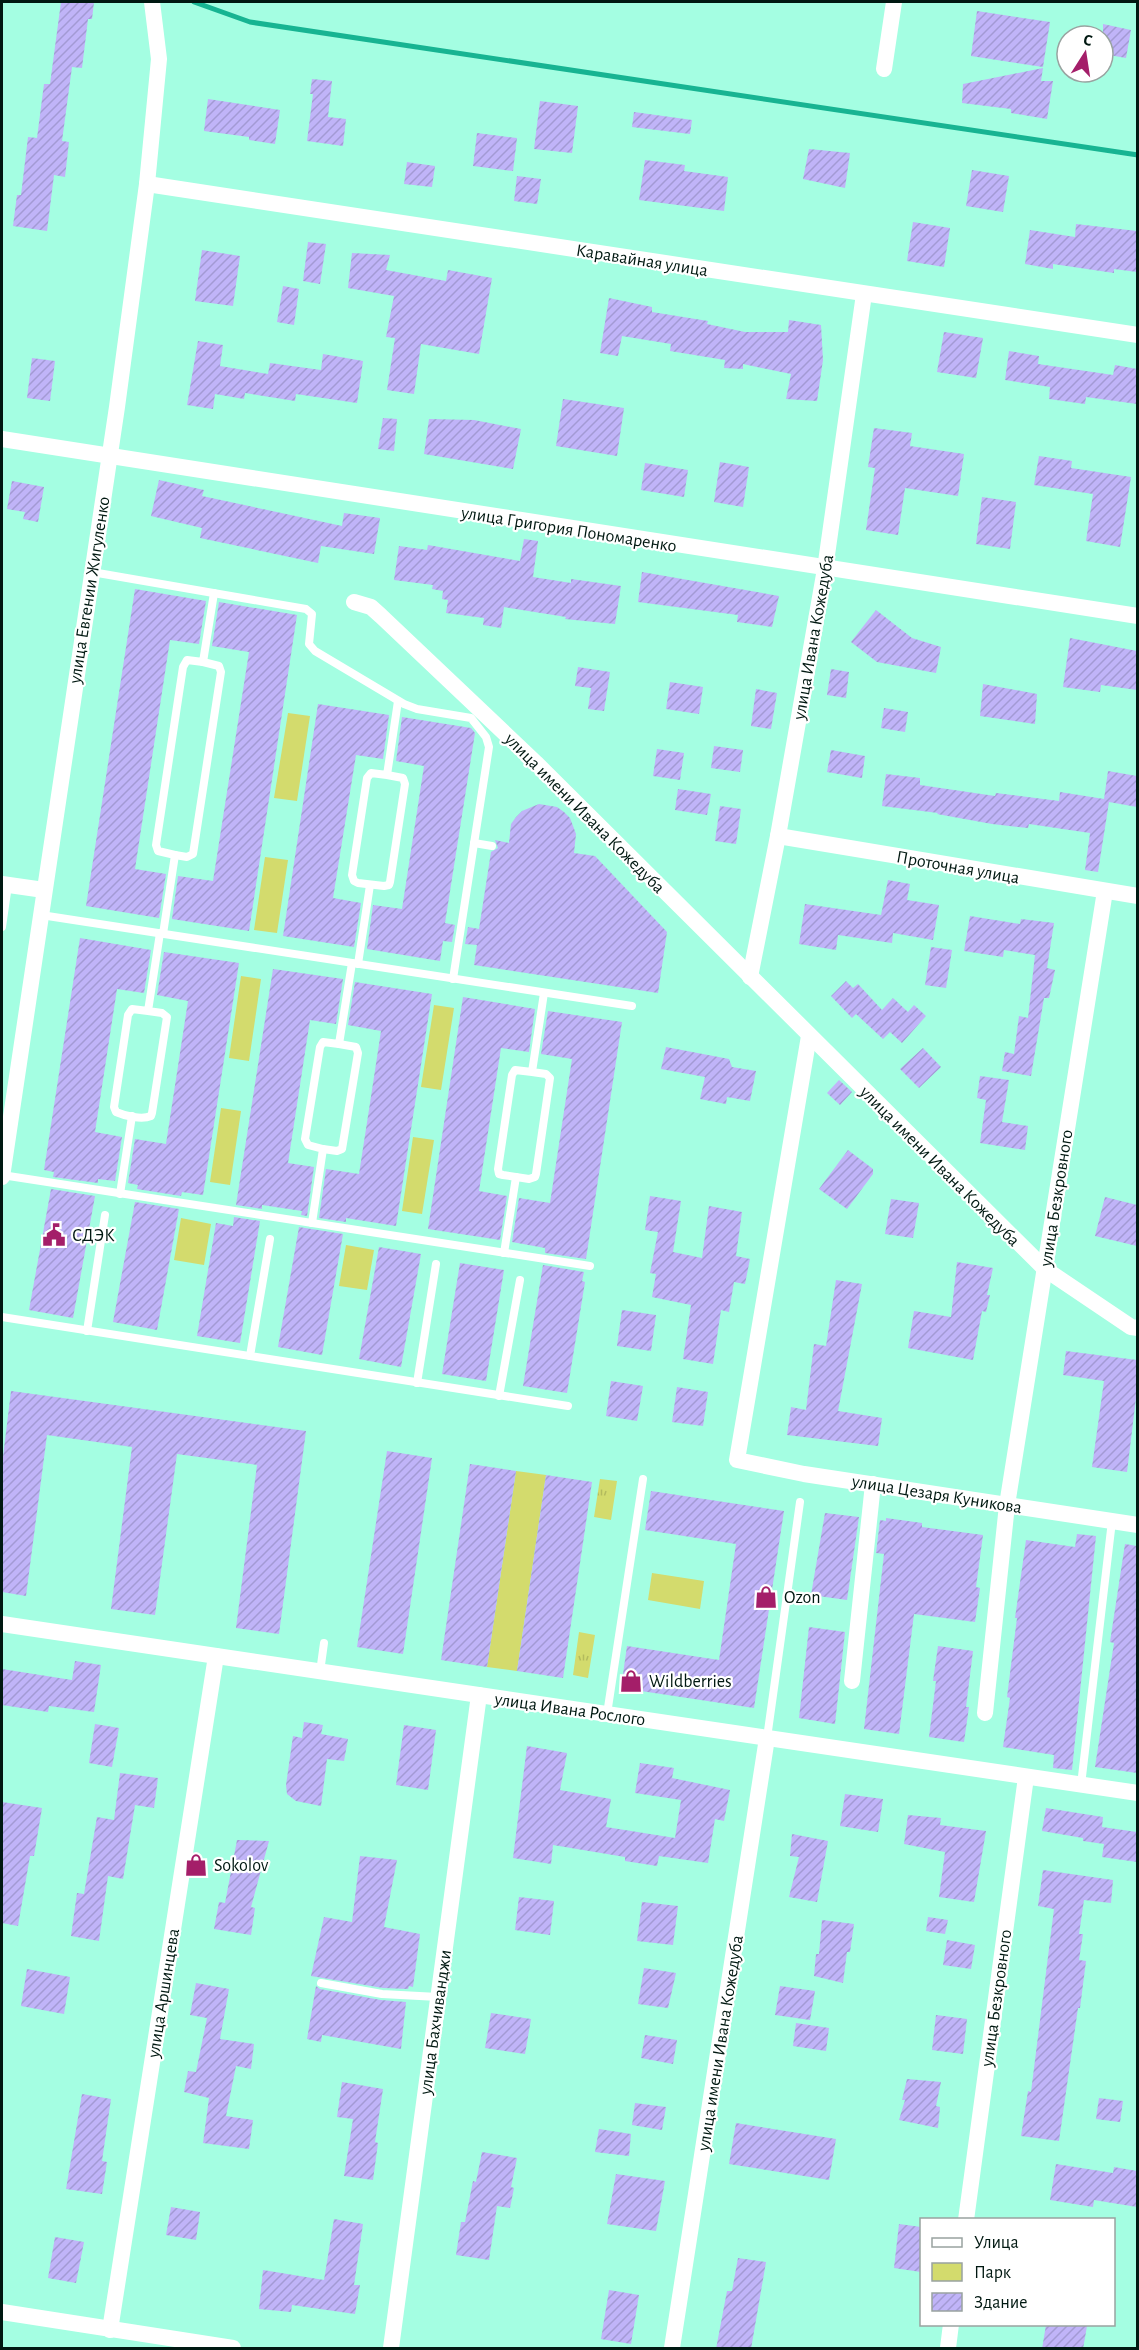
<svg xmlns="http://www.w3.org/2000/svg" width="1139" height="2350" viewBox="0 0 1139 2350" font-family="'Alegreya Sans',sans-serif">
	<style>
		.grass { fill: url(#grass-tufts) }
		.green { fill: #d3db6d }
		.lines { fill: none; stroke-linecap: round; stroke-linejoin: round }
		.stream { stroke: #17b492; stroke-width: 5 }
		.building { fill: url(#building-hatch) }
		.lane { stroke: #fff; stroke-width: 8 }
		.street { stroke: #fff; stroke-width: 16 }
		.labels { text-anchor: middle; stroke-width: 4.5; stroke-linejoin: round; paint-order: stroke }
		.street-label { font-size: 18px; fill: #001811; stroke: #fff }
		.poi-label { font-size: 18px; fill: #001811; stroke: #fff; text-anchor: start }
	</style>
	<defs>
		<pattern id="grass-tufts" width="24" height="20" patternUnits="userSpaceOnUse" patternTransform="scale(1.5)"><rect width="24" height="20" fill="#d3db6d"/><path d="M3 7l-1-3M5 7V3M7 7l1-3M15 17l-1-3M17 17v-4M19 17l1-3" fill="none" stroke="#b3bb5d"/></pattern>
		<pattern id="building-hatch" width="6" height="6" patternUnits="userSpaceOnUse" patternTransform="scale(1.5)"><rect width="6" height="6" fill="#c0b4f8"/><path d="M-1 1l2-2M0 6l6-6M5 7l2-2" fill="none" stroke="#a39ad4"/></pattern>
	</defs>
	<rect width="100%" height="100%" fill="#a4fee2"/>
	<g class="grass">
		<polygon points="600,1479 617,1481 611,1520 594,1517"/>
		<polygon points="579,1632 595,1635 588,1678 573,1675"/>
	</g>
	<g class="green">
		<polygon points="288,713 310,716 297,801 274,798"/>
		<polygon points="265,857 288,860 277,933 254,930"/>
		<polygon points="241,976 261,979 249,1061 229,1058"/>
		<polygon points="434,1005 454,1008 441,1090 421,1087"/>
		<polygon points="221,1108 241,1111 230,1185 210,1182"/>
		<polygon points="413,1137 434,1140 422,1214 402,1211"/>
		<polygon points="181,1218 211,1224 204,1265 174,1260"/>
		<polygon points="346,1245 374,1250 367,1290 339,1286"/>
		<polygon points="516,1471 546,1475 517,1671 487,1667"/>
		<polygon points="652,1573 704,1581 700,1609 648,1600"/>
	</g>
	<g class="lines">
		<polyline class="stream" points="194,2 250,22 1138,155"/>
	</g>
	<g class="building">
		<polygon points="61,2 94,2 92,19 88,19 82,68 72,67 62,141 69,142 65,177 54,175 47,231 13,226 17,195 21,195 28,137 37,138 44,84 50,84"/>
		<polygon points="977,11 1050,22 1043,67 971,56"/>
		<polygon points="1103,24 1131,30 1126,58 1103,54"/>
		<polygon points="1043,68 1041,81 1053,81 1047,119 1011,113 1011,109 962,103 963,84"/>
		<polygon points="312,79 332,81 328,117 346,119 343,146 307,141 313,94 310,94"/>
		<polygon points="208,99 280,110 275,144 249,140 249,137 204,131"/>
		<polygon points="540,101 578,106 572,153 534,149"/>
		<polygon points="634,112 692,120 690,134 632,127"/>
		<polygon points="477,133 517,138 513,171 473,166"/>
		<polygon points="809,149 850,153 845,188 803,179"/>
		<polygon points="645,160 685,165 684,171 728,177 724,211 639,200"/>
		<polygon points="407,162 435,166 432,187 404,184"/>
		<polygon points="972,170 1009,176 1003,212 966,206"/>
		<polygon points="517,176 541,179 537,204 514,201"/>
		<polygon points="913,222 950,228 944,267 907,261"/>
		<polygon points="1076,224 1137,231 1137,272 1114,269 1114,273 1053,264 1053,269 1025,264 1030,230 1075,237"/>
		<polygon points="308,242 326,244 320,284 303,281"/>
		<polygon points="202,250 240,256 233,306 195,301"/>
		<polygon points="352,253 390,255 386,270 446,281 448,270 492,278 479,354 421,344 414,394 387,390 395,338 386,337 394,296 348,288"/>
		<polygon points="283,286 299,289 294,325 277,322"/>
		<polygon points="609,298 652,307 652,312 708,321 707,324 745,332 788,332 789,320 821,325 823,360 817,401 786,399 791,374 743,364 743,369 724,368 725,360 670,351 671,344 622,336 618,356 600,353"/>
		<polygon points="944,332 983,338 976,378 937,372"/>
		<polygon points="198,341 223,345 220,366 268,374 270,363 321,370 323,354 363,361 357,403 296,394 295,401 245,393 244,399 215,394 213,409 187,405"/>
		<polygon points="1009,351 1039,356 1038,364 1113,375 1115,365 1137,369 1137,404 1086,397 1085,404 1049,399 1050,387 1005,380"/>
		<polygon points="32,358 55,361 50,401 27,398"/>
		<polygon points="563,399 624,408 617,456 556,446"/>
		<polygon points="383,418 397,419 394,451 378,449"/>
		<polygon points="429,419 474,420 521,429 513,469 424,454"/>
		<polygon points="874,428 912,433 910,446 964,454 958,496 905,488 898,535 866,530 875,468 868,467"/>
		<polygon points="1039,456 1072,461 1071,468 1131,477 1120,547 1086,541 1093,494 1034,485"/>
		<polygon points="720,462 749,467 743,507 714,502"/>
		<polygon points="645,463 688,470 684,497 641,490"/>
		<polygon points="159,480 204,490 202,496 342,526 344,513 380,518 374,554 321,546 318,563 200,538 202,528 151,516"/>
		<polygon points="12,481 44,487 38,522 23,519 25,512 7,509"/>
		<polygon points="982,497 1016,502 1010,549 976,544"/>
		<polygon points="524,539 538,541 533,577 571,583 571,579 621,586 615,624 565,619 566,617 504,607 501,628 483,625 484,618 446,613 448,600 442,599 443,591 432,589 433,585 394,580 399,546 427,550 428,545 520,561"/>
		<polygon points="642,572 779,596 772,627 737,622 738,615 638,602"/>
		<polygon points="135,589 206,601 199,644 170,640 135,869 166,874 159,918 86,906"/>
		<polygon points="219,602 297,615 249,931 172,919 178,876 213,881 249,652 212,646"/>
		<polygon points="876,610 912,638 941,647 936,673 877,662 851,642"/>
		<polygon points="1070,638 1137,651 1137,690 1101,685 1100,692 1063,687"/>
		<polygon points="578,667 610,672 604,711 588,709 591,688 575,686"/>
		<polygon points="831,669 849,672 846,698 827,695"/>
		<polygon points="670,682 703,687 699,714 666,709"/>
		<polygon points="983,684 1037,694 1035,724 980,716"/>
		<polygon points="756,689 777,693 771,729 751,726"/>
		<polygon points="318,704 389,715 383,759 356,755 333,898 361,903 354,947 283,936"/>
		<polygon points="884,708 908,712 905,732 881,728"/>
		<polygon points="402,717 471,728 475,733 445,923 455,925 452,942 443,941 440,961 367,949 373,905 402,909 424,766 396,761"/>
		<polygon points="714,746 743,750 740,772 711,768"/>
		<polygon points="657,749 684,753 680,780 653,776"/>
		<polygon points="831,750 865,756 862,778 827,772"/>
		<polygon points="1108,771 1137,776 1137,807 1109,802 1098,872 1085,870 1090,833 1029,824 1028,828 992,824 937,814 938,813 882,806 886,774 920,778 920,785 995,796 996,793 1059,801 1060,792 1104,799"/>
		<polygon points="678,789 711,794 707,815 675,810"/>
		<polygon points="539,804 557,807 564,812 570,818 576,834 574,853 595,856 667,932 658,993 474,965 477,945 465,944 468,927 479,929 491,852 498,848 495,840 509,843 511,824 516,817 522,811"/>
		<polygon points="720,806 741,809 736,844 715,841"/>
		<polygon points="888,880 910,884 907,900 939,905 933,940 893,933 892,943 838,935 836,950 799,944 805,904 881,915"/>
		<polygon points="970,916 1020,924 1021,919 1054,923 1047,968 1055,970 1049,998 1044,998 1031,1076 1002,1071 1005,1052 1014,1054 1019,1016 1028,1018 1035,955 1004,950 1003,957 964,951"/>
		<polygon points="80,938 151,950 144,993 117,989 95,1132 122,1137 115,1181 98,1179 98,1183 53,1177 54,1172 44,1170"/>
		<polygon points="931,947 952,950 946,988 925,985"/>
		<polygon points="164,952 239,963 203,1195 182,1192 181,1196 137,1189 138,1185 128,1183 135,1139 166,1144 188,1001 157,995"/>
		<polygon points="273,969 343,979 336,1024 310,1020 288,1163 314,1167 307,1216 301,1215 302,1211 262,1205 262,1209 236,1205"/>
		<polygon points="846,981 853,988 858,984 882,1010 893,998 908,1012 914,1005 926,1016 902,1043 890,1032 883,1039 856,1014 852,1018 831,996"/>
		<polygon points="355,982 432,994 396,1226 346,1218 346,1222 319,1218 326,1169 359,1174 370,1103 381,1031 348,1025"/>
		<polygon points="463,997 535,1009 529,1052 501,1048 479,1191 507,1196 500,1240 428,1229"/>
		<polygon points="548,1011 622,1022 586,1259 545,1253 545,1248 512,1242 519,1198 550,1203 572,1059 541,1054"/>
		<polygon points="666,1047 729,1059 732,1067 756,1071 750,1101 727,1097 726,1104 700,1099 705,1077 661,1069"/>
		<polygon points="923,1048 941,1067 919,1088 900,1069"/>
		<polygon points="980,1076 1009,1080 1002,1122 1028,1126 1025,1150 980,1143 986,1100 977,1098"/>
		<polygon points="839,1080 852,1092 840,1105 827,1093"/>
		<polygon points="848,1150 873,1169 873,1174 847,1209 819,1189"/>
		<polygon points="51,1189 95,1196 73,1318 29,1310"/>
		<polygon points="650,1196 681,1201 673,1252 702,1258 709,1206 742,1212 736,1256 750,1259 745,1284 734,1282 729,1312 721,1310 713,1364 683,1359 691,1305 652,1297 656,1274 650,1273 658,1232 645,1230"/>
		<polygon points="1105,1197 1137,1205 1137,1246 1095,1236"/>
		<polygon points="891,1199 919,1203 913,1238 885,1234"/>
		<polygon points="135,1202 179,1209 157,1330 113,1322"/>
		<polygon points="234,1217 260,1221 240,1343 197,1336 216,1223 233,1226"/>
		<polygon points="299,1227 343,1234 322,1355 278,1347"/>
		<polygon points="379,1247 421,1254 401,1367 359,1359"/>
		<polygon points="957,1262 993,1268 987,1295 990,1295 986,1312 982,1311 973,1360 908,1348 914,1311 951,1317"/>
		<polygon points="460,1263 504,1270 486,1381 442,1374"/>
		<polygon points="543,1265 584,1272 582,1281 585,1282 567,1393 523,1386"/>
		<polygon points="836,1280 862,1284 838,1411 882,1418 878,1446 787,1435 791,1407 806,1410 814,1344 826,1346"/>
		<polygon points="622,1310 656,1315 651,1351 617,1346"/>
		<polygon points="1066,1351 1137,1360 1137,1390 1127,1472 1092,1467 1104,1381 1063,1375"/>
		<polygon points="611,1381 643,1386 637,1421 606,1416"/>
		<polygon points="677,1387 708,1392 703,1426 672,1422"/>
		<polygon points="11,1391 306,1431 279,1634 236,1628 257,1465 177,1454 155,1615 111,1609 132,1447 47,1435 26,1596 2,1592 2,1465"/>
		<polygon points="387,1451 432,1458 403,1654 357,1647"/>
		<polygon points="470,1464 516,1471 487,1667 441,1660"/>
		<polygon points="546,1475 592,1482 563,1678 517,1671"/>
		<polygon points="651,1491 784,1511 754,1708 621,1688 627,1646 719,1660 736,1544 645,1530"/>
		<polygon points="825,1513 859,1517 847,1600 811,1595"/>
		<polygon points="886,1518 922,1523 922,1527 983,1535 976,1587 980,1588 975,1622 914,1614 899,1734 864,1729 884,1554 876,1553 880,1520 886,1521"/>
		<polygon points="1077,1534 1096,1536 1072,1770 1053,1768 1054,1755 1003,1747 1010,1698 1007,1697 1017,1618 1015,1618 1026,1540 1075,1547"/>
		<polygon points="1125,1544 1137,1546 1137,1773 1095,1767 1114,1643 1110,1642"/>
		<polygon points="809,1627 845,1632 835,1724 799,1718"/>
		<polygon points="938,1646 973,1651 966,1707 969,1707 964,1742 929,1737 936,1681 933,1681"/>
		<polygon points="75,1661 101,1665 94,1712 49,1706 48,1712 2,1705 2,1669 72,1680"/>
		<polygon points="304,1722 323,1725 321,1734 348,1739 344,1761 327,1759 321,1806 296,1801 287,1794 286,1785 293,1736 302,1738"/>
		<polygon points="95,1724 119,1728 112,1767 89,1763"/>
		<polygon points="404,1725 436,1730 428,1790 396,1785"/>
		<polygon points="527,1746 567,1753 560,1790 611,1799 606,1827 675,1838 681,1800 635,1793 640,1763 674,1768 672,1778 730,1790 724,1821 715,1819 708,1863 659,1856 657,1866 625,1861 625,1857 553,1845 551,1864 513,1858"/>
		<polygon points="120,1773 158,1778 154,1808 135,1805 123,1879 108,1876 99,1941 71,1936 77,1893 84,1894 97,1817 114,1820"/>
		<polygon points="845,1794 883,1799 878,1832 840,1826"/>
		<polygon points="2,1802 42,1808 34,1856 30,1856 18,1926 2,1923"/>
		<polygon points="1046,1808 1103,1817 1102,1827 1137,1832 1137,1862 1102,1857 1104,1844 1083,1841 1083,1838 1042,1831"/>
		<polygon points="908,1815 941,1818 940,1825 986,1831 974,1902 939,1897 945,1852 904,1844"/>
		<polygon points="792,1834 828,1841 817,1902 789,1897 799,1857 790,1856"/>
		<polygon points="237,1840 269,1841 251,1907 255,1908 251,1935 214,1929 219,1902 225,1903"/>
		<polygon points="360,1856 397,1860 384,1927 420,1934 413,1987 409,1986 408,1989 383,1988 311,1976 324,1917 352,1922"/>
		<polygon points="1043,1870 1113,1880 1111,1903 1084,1900 1079,1934 1083,1934 1079,1960 1086,1961 1080,2008 1078,2008 1059,2141 1021,2136 1028,2091 1031,2092 1054,1909 1038,1906"/>
		<polygon points="519,1897 554,1901 550,1935 515,1930"/>
		<polygon points="642,1902 678,1906 673,1945 637,1941"/>
		<polygon points="928,1917 948,1920 945,1934 926,1931"/>
		<polygon points="822,1920 854,1924 850,1952 847,1952 843,1983 814,1976 816,1954 819,1954"/>
		<polygon points="947,1940 975,1945 971,1969 943,1965"/>
		<polygon points="644,1968 676,1973 668,2008 638,2004"/>
		<polygon points="27,1969 70,1977 64,2014 21,2006"/>
		<polygon points="196,1983 229,1989 220,2039 254,2044 251,2069 236,2066 226,2116 253,2120 249,2149 203,2143 209,2098 184,2092 188,2071 196,2072 207,2018 190,2015"/>
		<polygon points="316,1986 320,1989 381,2000 406,2002 401,2049 322,2035 321,2042 307,2039"/>
		<polygon points="780,1986 815,1991 810,2020 775,2015"/>
		<polygon points="491,2013 531,2019 525,2054 485,2048"/>
		<polygon points="936,2015 967,2019 963,2054 932,2050"/>
		<polygon points="796,2023 829,2028 826,2051 793,2046"/>
		<polygon points="645,2035 677,2040 673,2064 641,2058"/>
		<polygon points="907,2079 941,2082 936,2106 940,2107 938,2128 899,2120 905,2100 902,2100"/>
		<polygon points="342,2082 383,2089 375,2142 378,2143 373,2180 344,2176 353,2119 337,2117"/>
		<polygon points="82,2094 111,2099 102,2161 107,2162 102,2194 66,2189"/>
		<polygon points="1099,2098 1123,2101 1120,2122 1096,2119"/>
		<polygon points="635,2103 666,2107 662,2130 632,2125"/>
		<polygon points="736,2123 836,2139 829,2180 729,2164"/>
		<polygon points="599,2129 631,2134 629,2156 595,2152"/>
		<polygon points="482,2152 517,2158 511,2187 514,2188 510,2208 497,2206 489,2260 456,2255 461,2222 465,2222 473,2181 476,2182"/>
		<polygon points="1056,2164 1113,2173 1114,2167 1137,2171 1137,2207 1094,2200 1093,2207 1050,2200"/>
		<polygon points="616,2174 665,2181 656,2231 607,2224"/>
		<polygon points="171,2207 200,2212 196,2240 166,2235"/>
		<polygon points="334,2219 363,2224 354,2285 360,2285 355,2314 292,2305 291,2312 259,2309 263,2270 324,2280"/>
		<polygon points="899,2224 921,2227 921,2272 894,2268"/>
		<polygon points="55,2237 84,2242 76,2283 48,2278"/>
		<polygon points="738,2258 766,2262 751,2349 716,2349 727,2291 732,2291"/>
		<polygon points="609,2290 639,2295 631,2344 601,2339"/>
		<polygon points="1046,2325 1087,2326 1083,2349 1042,2349"/>
	</g>
	<g class="lines">
		<g class="lane">
			<polyline points="92,572 306,609 312,614 309,644 315,651 404,704 417,709 471,718 486,737 489,747 453,979"/>
			<polyline points="387,775 403,778 405,784 390,882 389,885 384,886 358,883 354,881 352,875 367,778 371,773 387,775 398,701"/>
			<polyline points="474,843 492,846"/>
			<polyline points="175,855 187,857 193,854 221,672 219,666 203,662"/>
			<polyline points="41,915 632,1006"/>
			<polyline points="2,927 8,885"/>
			<polyline points="163,934 175,855 158,851 156,845 183,667 187,660 203,662 214,593"/>
			<polyline points="358,964 370,885"/>
			<path d="M148 1011 162 1013 167 1017 152 1113 151 1116C142 1120 125 1116 116 1112L114 1107 128 1015 132 1009 148 1011 160 933"/>
			<polyline points="532,1072 546,1074 550,1078 536,1174 535,1177 529,1179 503,1175 499,1174 498,1169 512,1075 515,1070 532,1072 544,993"/>
			<polyline points="323,1149 337,1151 342,1149 358,1053 356,1047 339,1044"/>
			<polyline points="2,1175 590,1266"/>
			<polyline points="120,1194 132,1116"/>
			<polyline points="312,1223 323,1149 308,1145 305,1139 320,1047 323,1042 339,1044 352,963"/>
			<polyline points="504,1253 516,1177"/>
			<polyline points="2,1317 568,1406"/>
			<polyline points="87,1331 105,1215"/>
			<polyline points="250,1356 270,1239"/>
			<polyline points="417,1383 436,1264"/>
			<polyline points="499,1396 520,1280"/>
			<polyline points="320,1672 324,1643"/>
			<polyline points="607,1714 643,1479"/>
			<polyline points="767,1738 800,1502"/>
			<polyline points="1081,1785 1112,1521"/>
			<polyline points="321,1983 382,1994 438,1997"/>
		</g>
		<g class="street">
			<polyline points="884,69 894,2"/>
			<polyline points="147,184 1138,335"/>
			<polyline points="2,439 1138,616"/>
			<polyline points="354,602 371,607 381,616 536,763 1045,1269 1131,1327 1138,1328"/>
			<polyline points="778,836 1138,896"/>
			<polyline points="2,884 44,890"/>
			<polyline points="750,977 778,836 825,569 864,294"/>
			<polyline points="809,1036 737,1460 804,1474 1138,1525"/>
			<polyline points="2,1177 117,407 147,184 159,59 152,2"/>
			<polyline points="2,1624 1138,1793"/>
			<polyline points="852,1681 873,1484"/>
			<polyline points="985,1713 1007,1505 1105,891"/>
			<polyline points="966,2220 1026,1777"/>
			<polyline points="2,2312 233,2348"/>
			<polyline points="110,2330 216,1656"/>
			<polyline points="391,2348 479,1695"/>
			<polyline points="672,2348 767,1738"/>
			<polyline points="948,2348 951,2324"/>
		</g>
	</g>
	<defs>
		<g id="civic-bare" transform="scale(1.8)"><path d="M-.6-6.5H3V-4.5H.6V-3L4-1V1h2V6H-6V1h2V-1L-.6-3ZM-1.2 2.5V6h2.4V2.5Z" fill="#a41e69" stroke="#fff" stroke-width="2.5" paint-order="stroke"/></g>
		<g id="shop-bare" transform="scale(1.8)"><path d="M-5-2.5h2.3a2.7 3.5 0 0 1 5.4 0H5L5.5 6h-11ZM-1.5-2.5h3a1.5 2.3 0 0 0-3 0Z" fill="#a41e69" stroke="#fff" stroke-width="2.5" paint-order="stroke"/></g>
	</defs>
	<g fill-rule="evenodd">
		<use href="#civic-bare" x="54" y="1235"/>
		<use href="#shop-bare" x="766" y="1597"/>
		<use href="#shop-bare" x="631" y="1681"/>
		<use href="#shop-bare" x="196" y="1865"/>
	</g>
	<g class="labels">
		<g class="street-label">
			<text transform="translate(642 260) rotate(9)" y="6">Каравайная улица</text>
			<text transform="translate(569 529) rotate(9)" y="6">улица Григория Пономаренко</text>
			<text transform="translate(89 590) rotate(-81)" y="6">улица Евгении Жигуленко</text>
			<text transform="translate(813 637) rotate(-80)" y="6">улица Ивана Кожедуба</text>
			<text transform="translate(585 813) rotate(45)" y="6">улица имени Ивана Кожедуба</text>
			<text transform="translate(958 867) rotate(10)" y="6">Проточная улица</text>
			<text transform="translate(940 1166) rotate(45)" y="6">улица имени Ивана Кожедуба</text>
			<text transform="translate(1056 1198) rotate(-81)" y="6">улица Безкровного</text>
			<text transform="translate(937 1494) rotate(9)" y="6">улица Цезаря Куникова</text>
			<text transform="translate(570 1709) rotate(8)" y="6">улица Ивана Рослого</text>
			<text transform="translate(163 1993) rotate(-81)" y="6">улица Аршинцева</text>
			<text transform="translate(996 1998) rotate(-82)" y="6">улица Безкровного</text>
			<text transform="translate(435 2022) rotate(-82)" y="6">улица Бахчиванджи</text>
			<text transform="translate(720 2043) rotate(-81)" y="6">улица имени Ивана Кожедуба</text>
		</g>
		<g class="poi-label">
			<text x="72" y="1241">СДЭК</text>
			<text x="784" y="1603">Ozon</text>
			<text x="649" y="1687">Wildberries</text>
			<text x="214" y="1871">Sokolov</text>
		</g>
	</g>
	<rect width="1139" height="2350" fill="none" stroke="#001811" stroke-width="6"/>
	<rect x="920" y="2218" width="195" height="108" fill="#ffffff" stroke="#99a3a0" stroke-width="1.5"/>
	<rect x="932" y="2238" width="30" height="9" fill="#ffffff" stroke="#99a3a0" stroke-width="1.5"/>
	<text x="974" y="2248" font-size="18" fill="#001811">Улица</text>
	<rect x="932" y="2263" width="30" height="18" fill="#d3db6d" stroke="#99a3a0" stroke-width="1.5"/>
	<text x="974" y="2278" font-size="18" fill="#001811">Парк</text>
	<rect x="932" y="2293" width="30" height="18" fill="url(#building-hatch)" stroke="#99a3a0" stroke-width="1.5"/>
	<text x="974" y="2308" font-size="18" fill="#001811">Здание</text>
	<g transform="translate(1085 54) rotate(12)"><circle r="28" fill="#ffffff" stroke="#99a3a0" stroke-width="1.5"/>
	<path d="M0-4.5L10 22L0 15L-10 22Z" fill="#a41e69"/>
	<text y="-9" font-size="16" font-weight="bold" text-anchor="middle" fill="#001811">С</text>
	</g>
</svg>
